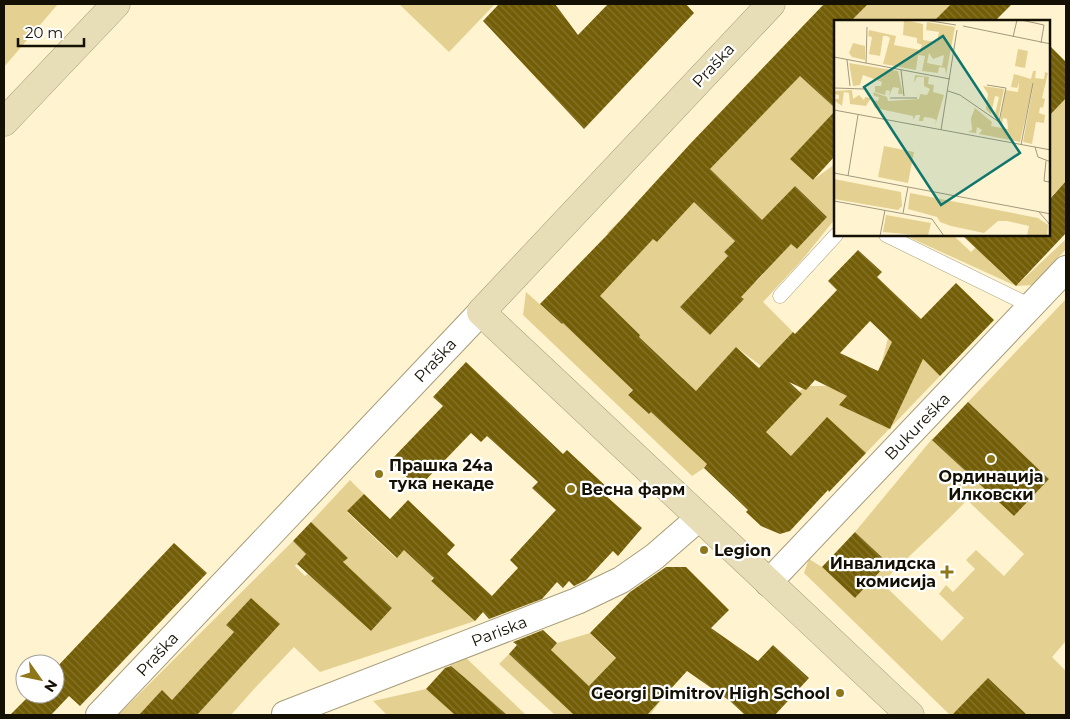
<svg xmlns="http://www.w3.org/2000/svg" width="1070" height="719" viewBox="0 0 1070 719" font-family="Montserrat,sans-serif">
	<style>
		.green { fill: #e4d192; fill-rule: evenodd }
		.building { fill: url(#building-back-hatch); fill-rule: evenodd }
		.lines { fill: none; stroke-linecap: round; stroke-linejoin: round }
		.lane-casing { stroke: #a79d7a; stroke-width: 15 }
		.street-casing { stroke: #a79d7a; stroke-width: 28 }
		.secondary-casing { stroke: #a79d7a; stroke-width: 29 }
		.lane { stroke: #fff; stroke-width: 14 }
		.street { stroke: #fff; stroke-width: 26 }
		.secondary { stroke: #e7deb7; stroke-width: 28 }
		.poi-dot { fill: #8e761b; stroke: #fff; stroke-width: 2 }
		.labels { text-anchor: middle; stroke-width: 4.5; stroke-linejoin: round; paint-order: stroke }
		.street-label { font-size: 16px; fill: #141004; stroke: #fff }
		.poi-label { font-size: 16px; font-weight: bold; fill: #141004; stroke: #fff; text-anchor: start }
		.inset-road { fill: none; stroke: #a1997e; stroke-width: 1 }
		.view { fill: #0f766e; fill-opacity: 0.15; stroke: #0f766e; stroke-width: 2.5 }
		.inset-edge { fill: none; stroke: #141004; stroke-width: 2.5 }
	</style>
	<defs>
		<pattern id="building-back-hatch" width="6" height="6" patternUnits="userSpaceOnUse" patternTransform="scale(1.25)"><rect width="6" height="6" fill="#735e06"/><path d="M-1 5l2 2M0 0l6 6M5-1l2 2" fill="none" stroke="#847432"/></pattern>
	</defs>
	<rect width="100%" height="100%" fill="#fff4cf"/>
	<g class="green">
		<polygon points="4,4 58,4 4,67"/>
		<polygon points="399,4 495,4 449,52"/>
		<polygon points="868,4 951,4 934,21 851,21"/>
		<path d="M835 39 815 89 835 108V144L791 159 813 180 835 164V219L802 260 763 302 793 332 761 366 736 347 714 372 737 392 759 368 760 389 797 394 805 386H827L855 400 890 429 914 378 882 362 888 338 902 339 940 376 866 453 791 456 751 418 704 468 692 476 523 315 526 292 562 324 616 268 622 273 634 259 607 233 627 214 657 242 680 217 650 189 660 177 682 198ZM795 186 827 217 797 249 764 219ZM748 227 779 256 756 282 724 252ZM714 271 744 299 710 335 680 307ZM613 309 640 335 615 362ZM651 349 683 378 649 414 628 395 633 389Z"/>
		<polygon points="1066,97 1066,181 1050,198 1066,213 1066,232 1049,219 1049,116"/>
		<polygon points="904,235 953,235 971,252 985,238 989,261 1016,286 1066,239 1066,249 1033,285 1016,286"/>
		<path d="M1066 299V641L1052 657 1066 671V715H950L804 573 809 559 822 567 855 598 888 563 855 532 932 439 1014 516 1049 479 968 402ZM967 500 1024 554 1004 576 976 550 966 560 975 569 953 592 946 585 939 594 964 618 942 641 882 583C909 555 940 529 967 500Z"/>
		<path d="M350 480 364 494 347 512 396 558 404 550 439 562 431 581 475 621 320 672 294 647 254 689 231 715H197L279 624 251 598 226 625 234 632 172 700 162 691 142 712 146 715H118L293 541 306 554 295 566 305 576 317 565 329 577 347 558 311 522ZM352 571 392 608 371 631 331 595Z"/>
		<polygon points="590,633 618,661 661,700 650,715 638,715 598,677 589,686 551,650 557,643"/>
		<polygon points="509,654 574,715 555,715 499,664"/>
		<polygon points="463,655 526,715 507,715 449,664"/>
		<polygon points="426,689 455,715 387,715 373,701"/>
	</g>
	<g class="building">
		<polygon points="499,4 555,4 578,35 608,4 686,4 694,13 584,129 483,21"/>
		<path d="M824 4H868L851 21H835V108L800 76 710 169 762 220 795 186 827 217 797 249 791 244 741 297 744 299 710 335 680 307 728 256 724 252 735 241 694 202 657 242 653 239 600 296 640 335 639 337 696 391 736 347 759 368 793 332 795 334 837 290 828 281 858 250 882 272 877 277 921 319 956 283 994 320 940 376 923 359 890 429 839 405 847 396 815 380 806 390 789 382 802 394 766 432 791 456 827 417 866 453 829 492 828 490 790 531 780 534 761 526 746 512 748 510 704 468 707 464 651 412 649 414 628 395 633 390 563 323 562 324 540 304 608 234 690 144ZM870 321 892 342 878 371 840 353Z"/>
		<polygon points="951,4 1012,4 995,21 934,21"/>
		<polygon points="1049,45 1066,62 1066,98 1049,116"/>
		<polygon points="835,111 835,156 813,180 790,159"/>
		<polygon points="1066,181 1066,233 1016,286 962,235 1049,235 1049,200"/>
		<polygon points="466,362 563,454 567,450 610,490 605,495 642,528 618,556 613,551 586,580 574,586 569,581 563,588 557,582 542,599 489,619 483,612 475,621 431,581 434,578 404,550 397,558 347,511 364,494 390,519 408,500 455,545 447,554 492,596 518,568 510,560 556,510 532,488 538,482 487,436 481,442 471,433 418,488 390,461 443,406 433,397"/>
		<polygon points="968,402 1049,479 1014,516 932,440"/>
		<polygon points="311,522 348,558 343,562 392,608 371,631 297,564 306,554 293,541"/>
		<polygon points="855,532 888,563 855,598 822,567"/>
		<polygon points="174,543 207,573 80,706 69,696 51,715 10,715 31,694 55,694 55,669"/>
		<polygon points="666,567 686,567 729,610 711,628 758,661 773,645 809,678 775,715 745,715 730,701 687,671 647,715 574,715 509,654 517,645 513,642 543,630 557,643 551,650 589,686 616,658 590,633 630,592"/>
		<polygon points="251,598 280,624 197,715 139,715 162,690 172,700 234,632 226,625"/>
		<polygon points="451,666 464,677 507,715 455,715 426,689 445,668"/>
		<polygon points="988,678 1027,715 952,715"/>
	</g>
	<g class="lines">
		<g class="lane-casing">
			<g id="lane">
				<polyline points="886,235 1031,306"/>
				<polyline points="780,296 836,235"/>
			</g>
		</g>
		<g class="street-casing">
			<g id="street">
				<polyline points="768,583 1066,269"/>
				<polyline points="99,715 481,312"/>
				<polyline points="286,715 285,714 577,601 621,580 654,557 699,518"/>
			</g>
		</g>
		<g class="secondary-casing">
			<g id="secondary">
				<polyline points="771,4 481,312 910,715"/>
				<polyline points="4,122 116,4"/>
			</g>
		</g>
		<use href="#lane" class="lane"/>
		<use href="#street" class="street"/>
		<use href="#secondary" class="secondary"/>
	</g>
	<g class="poi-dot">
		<circle cx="991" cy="459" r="5"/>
		<circle cx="379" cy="474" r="5"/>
		<circle cx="571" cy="489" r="5"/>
		<circle cx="704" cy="550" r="5"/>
		<path d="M944.5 564.5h5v5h5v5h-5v5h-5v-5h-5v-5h5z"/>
		<circle cx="840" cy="693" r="5"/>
	</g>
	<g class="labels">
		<g class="street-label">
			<text transform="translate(713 65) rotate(-47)" y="6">Praška</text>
			<text transform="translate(435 360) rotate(-47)" y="6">Praška</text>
			<text transform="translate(917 426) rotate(-46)" y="6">Bukureška</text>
			<text transform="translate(499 631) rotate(-21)" y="6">Pariska</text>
			<text transform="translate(157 654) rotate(-47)" y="6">Praška</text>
		</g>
		<g class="poi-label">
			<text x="389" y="471">Прашка 24а<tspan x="389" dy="18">тука некаде</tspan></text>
			<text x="991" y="482" text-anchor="middle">Ординација<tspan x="991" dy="18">Илковски</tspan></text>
			<text x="581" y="495">Весна фарм</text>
			<text x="714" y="556">Legion</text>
			<text x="936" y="569" text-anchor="end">Инвалидска<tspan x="936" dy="18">комисија</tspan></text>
			<text x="830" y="699" text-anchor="end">Georgi Dimitrov High School</text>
		</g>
	</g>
	<g transform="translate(834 20)">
		<rect width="216" height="216" fill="#fff4cf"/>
		<path d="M70 0 89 4V20L103 22 105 12 92 10 93 2 121 7 112 55 111 48 105 47 104 53 88 51 91 36 84 35 82 50 49 44 56 18 53 16H49L46 36 35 34 38 17 34 16 35 10 62 16 60 25 86 30 88 25 83 23V18L69 15ZM95 33 99 39 110 35 108 46 93 43ZM19 23 31 26V40L18 37 15 33ZM184 29 194 31 191 48 181 46ZM15 43 64 51 69 74H64L65 68 59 67 55 76 56 71 52 70 51 75 41 72V66H47L48 62 29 55 26 65 19 66ZM199 51H202L201 58 210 59 211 52 214 53 208 78 211 79 209 88 206 87 205 93 211 95 210 103 202 102 198 124 189 122 200 61 186 122 145 114 148 110 143 107 142 113 134 112 138 110 137 98 141 88 158 102 157 106 174 109 173 99 169 98 168 105 166 102 171 70 184 72 185 62 183 68 177 67 180 54 197 59ZM81 55 95 57 94 64 100 65 99 72 110 75 101 106 102 100 98 98 90 97 89 101H85L86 95H82L79 100V96L41 88 39 84V80L44 81 45 77 40 76 39 72 53 77 54 81 85 79 86 74 93 75 96 69 90 66V57H83L80 63ZM149 66 170 69 164 100 161 94 165 77 161 76 157 94 152 89 154 74ZM0 68 1 71 18 70 19 79 25 75 30 80 31 77 37 78 32 86 16 84 15 73 10 72 8 86 1 81 0 85V79H5V75L0 74ZM50 126 80 132 74 163 44 157ZM0 159 67 172 68 186 64 190 0 179ZM76 173 204 198 214 205 213 216H193L195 206 173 201H164L150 213 117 206 106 202 103 197 74 189ZM52 195 97 203 94 216 49 212Z" fill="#e4d192" fill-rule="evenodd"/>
		<path class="inset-road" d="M91 0 122 5M187 0 210 5 207 23M129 6 217 24M179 17 183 0M0 37 116 59M13 40 16 66M32 43 33 7M67 50 70 76M1 68 30 69M114 71 126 75 165 102 172 68 153 65M56 78H83M0 90 217 130M107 110 123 10M187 125 199 63M201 127 204 137 217 142M212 141 210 161 215 162 217 157M0 153 217 194M14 156 24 95M0 181 98 199 110 216M205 192 217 206M69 193 74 167M46 216 51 190"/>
		<path class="view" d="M109 16 186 133 107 185 30 67Z"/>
		<rect width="216" height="216" class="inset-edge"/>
	</g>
	<rect width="1070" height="719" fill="none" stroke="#141004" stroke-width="10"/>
	<g transform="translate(40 679) rotate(123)"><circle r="24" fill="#ffffff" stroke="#a19f9b"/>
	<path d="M0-4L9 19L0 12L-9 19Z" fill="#8e761b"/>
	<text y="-8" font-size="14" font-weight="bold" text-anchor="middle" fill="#141004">N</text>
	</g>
	<path d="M18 38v8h66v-8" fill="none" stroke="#141004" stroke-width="2.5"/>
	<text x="25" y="38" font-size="15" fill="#141004" stroke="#ffffff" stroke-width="4" paint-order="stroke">20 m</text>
</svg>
